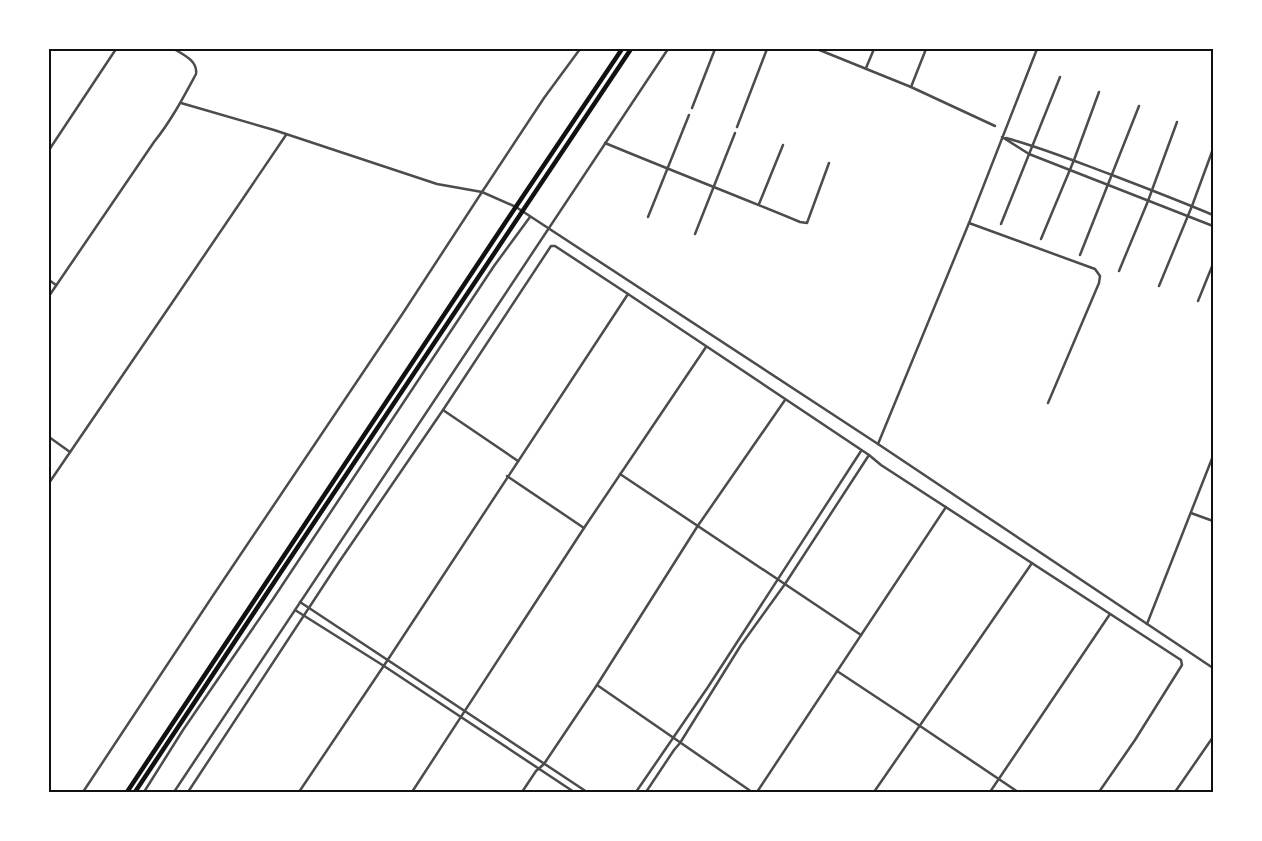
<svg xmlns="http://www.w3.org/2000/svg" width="1262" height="841" viewBox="0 0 1262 841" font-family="'Source Sans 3',sans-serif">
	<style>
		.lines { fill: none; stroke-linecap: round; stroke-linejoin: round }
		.minor { stroke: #4c4c4c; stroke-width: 2.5 }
		.trunk { stroke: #111; stroke-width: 4.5 }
		.neatline { fill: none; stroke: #111; stroke-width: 2 }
	</style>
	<rect width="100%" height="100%" fill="#fff"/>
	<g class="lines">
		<g class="minor">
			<polyline points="817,49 911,87 995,126"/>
			<polyline points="866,68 874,49"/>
			<polyline points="911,87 926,49"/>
			<polyline points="181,103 274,130 437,184 482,192 516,207 878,444 1213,668"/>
			<polyline points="692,108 715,49"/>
			<polyline points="737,127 767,49"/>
			<polyline points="1002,137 1029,154 1213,226"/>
			<path d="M1006 138C1043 148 1077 162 1112 175 1146 188 1180 201 1213 215"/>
			<path d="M605 143C670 170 735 195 800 222L807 223 829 163"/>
			<polyline points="49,150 116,49"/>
			<polyline points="759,204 783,145"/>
			<polyline points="648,217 689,115"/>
			<polyline points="969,223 1095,269 1100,276 1099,283 1048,403"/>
			<polyline points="1001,224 1060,77"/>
			<polyline points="695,234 735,133"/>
			<polyline points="1041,239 1074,160 1099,92"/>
			<polyline points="1080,255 1139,106"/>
			<polyline points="1119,271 1148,201 1177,122"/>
			<polyline points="49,280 56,285"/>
			<polyline points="1159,286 1192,206 1213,149"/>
			<path d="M49 296 154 142C171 121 183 98 196 74 198 61 184 55 174 49"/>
			<polyline points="1198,301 1213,264"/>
			<polyline points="443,410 518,461"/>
			<polyline points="49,437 70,452"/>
			<polyline points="878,444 969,223 1037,49"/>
			<polyline points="620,474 861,635"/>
			<polyline points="507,476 584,528"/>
			<polyline points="49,483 176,297 286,135"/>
			<polyline points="1191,513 1213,521"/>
			<polyline points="300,602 587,792"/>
			<polyline points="295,610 384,666 574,792"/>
			<polyline points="1147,624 1213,456"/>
			<polyline points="837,671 920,726 1018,792"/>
			<polyline points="597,685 752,792"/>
			<polyline points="83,792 212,597 403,313 482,192 544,98 580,49"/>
			<polyline points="144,792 183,730 273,599 494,266 530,217"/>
			<polyline points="174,792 668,49"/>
			<polyline points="188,792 339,562 443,410 551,246 555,246 628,294 869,455 881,465 1181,660 1182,665 1135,740 1099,792"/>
			<polyline points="299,792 387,661 628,294"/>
			<polyline points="412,792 584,528 706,347"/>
			<polyline points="522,792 536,771 544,764 597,685 697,527 785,400"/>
			<polyline points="636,792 708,687 861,451"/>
			<polyline points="646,792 674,750 680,743 741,645 785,584 869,455"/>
			<polyline points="757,792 946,507"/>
			<polyline points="874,792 1032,563"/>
			<polyline points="990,792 1110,614"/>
			<polyline points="1175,792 1213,737"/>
		</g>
		<g class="trunk">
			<polyline points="127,792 503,226 622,49"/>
			<polyline points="135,792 277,578 631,49"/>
		</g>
	</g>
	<rect width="1262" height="841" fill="none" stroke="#ffffff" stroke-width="100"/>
	<rect x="50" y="50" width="1162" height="741" class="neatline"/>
</svg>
